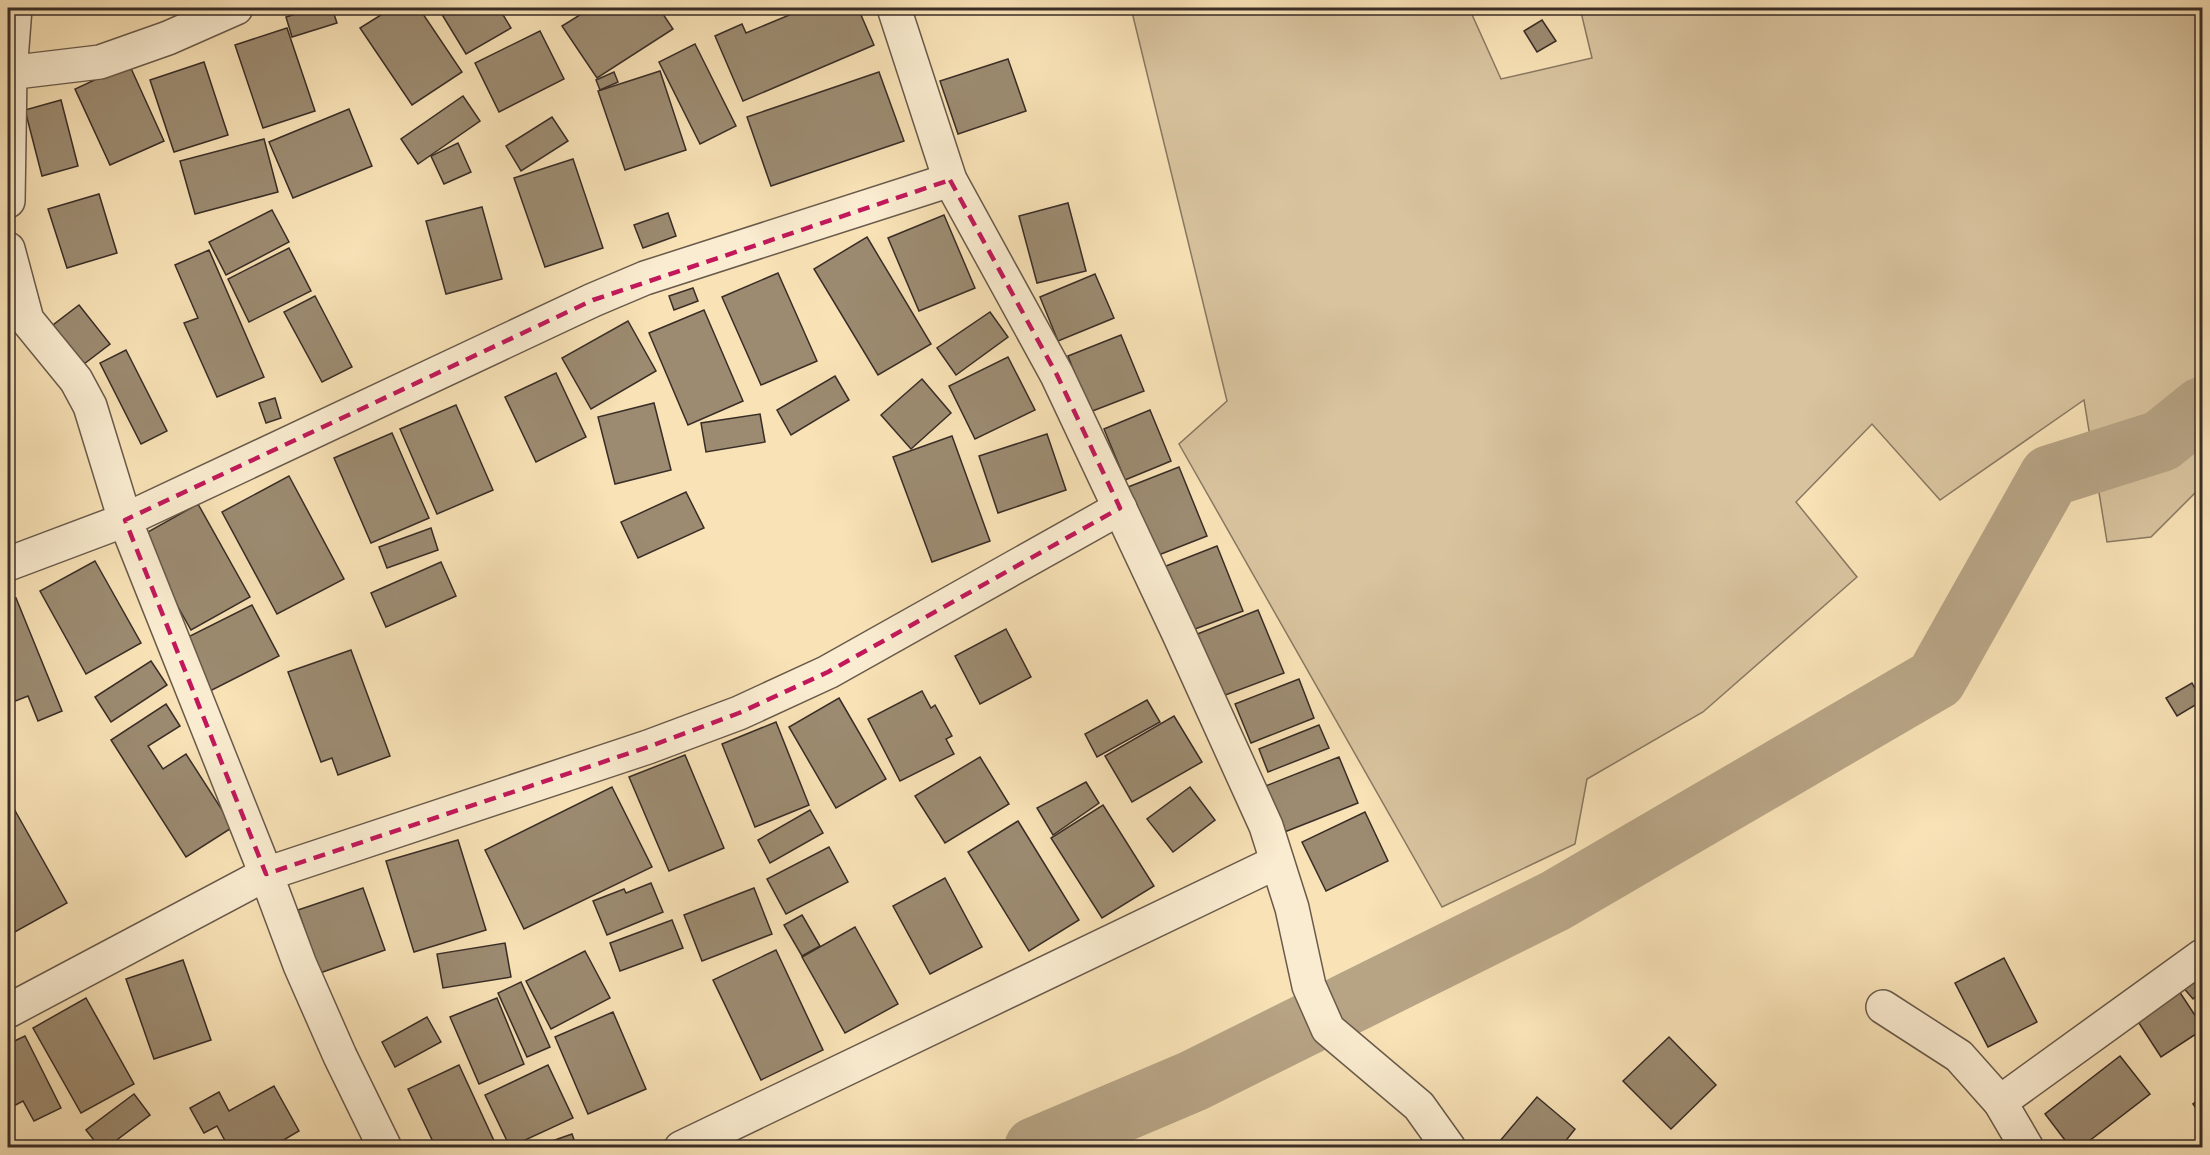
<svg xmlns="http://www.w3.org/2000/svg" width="2210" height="1155" viewBox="0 0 2210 1155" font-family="Alegreya,serif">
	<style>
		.green { fill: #d8c39e; stroke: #887862; stroke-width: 1.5 }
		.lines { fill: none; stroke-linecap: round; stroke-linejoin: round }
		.river { stroke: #b7a485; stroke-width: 62 }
		.building { fill: #9c8b71; stroke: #392d27; stroke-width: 1.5 }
		.minor-casing { stroke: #695a4b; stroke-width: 36 }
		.minor { stroke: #faecd0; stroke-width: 33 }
		.marked { fill: none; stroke: #c2185b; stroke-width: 4.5; stroke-dasharray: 12 8; stroke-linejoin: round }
	</style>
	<rect width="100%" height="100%" fill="#f8e2b6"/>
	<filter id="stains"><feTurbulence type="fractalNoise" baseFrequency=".00333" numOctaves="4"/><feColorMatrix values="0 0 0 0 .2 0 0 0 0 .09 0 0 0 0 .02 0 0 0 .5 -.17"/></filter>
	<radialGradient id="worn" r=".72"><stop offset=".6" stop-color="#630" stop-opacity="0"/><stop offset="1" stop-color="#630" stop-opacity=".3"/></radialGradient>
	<polygon class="green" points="1131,8 1469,8 1501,79 1592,58 1580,8 2202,8 2202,486 2151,537 2107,542 2084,400 1940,500 1872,424 1796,502 1857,577 1703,712 1587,779 1575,844 1442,907 1179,444 1227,401"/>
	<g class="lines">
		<polyline class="river" points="1035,1148 1193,1081 1555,901 1936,679 2050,476 2161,441 2202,408"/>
	</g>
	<g class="building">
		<polygon points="315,8 332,8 337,23 292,37 286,17"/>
		<polygon points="392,8 419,8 462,72 412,105 360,28"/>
		<polygon points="438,8 499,8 511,28 466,54"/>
		<polygon points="591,8 659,8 673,29 597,78 562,26"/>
		<polygon points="806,8 858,8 874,45 743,101 715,36 742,24 746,33"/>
		<polygon points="1542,20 1556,41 1537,52 1524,31"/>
		<polygon points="287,28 315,111 263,128 235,45"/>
		<polygon points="540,31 564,79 499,112 475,63"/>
		<polygon points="695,44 736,126 700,144 659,62"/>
		<polygon points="1008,59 1026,111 958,134 940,81"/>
		<polygon points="204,62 228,135 174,152 150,80"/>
		<polygon points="129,64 164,141 110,165 75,89"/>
		<polygon points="660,71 686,150 625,170 598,91"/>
		<polygon points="614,72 618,82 600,90 596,80"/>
		<polygon points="879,72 904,141 771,186 747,117"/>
		<polygon points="463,96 480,121 418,164 401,139"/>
		<polygon points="61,100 78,166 42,176 25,110"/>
		<polygon points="349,109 372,166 293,198 269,142"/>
		<polygon points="552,117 568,141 521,171 506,146"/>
		<polygon points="264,139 278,192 195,214 180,161"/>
		<polygon points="458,143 471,172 444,184 431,156"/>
		<polygon points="573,159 603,248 545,267 514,178"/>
		<polygon points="99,194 117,253 67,268 48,209"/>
		<polygon points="1068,203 1086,271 1037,283 1019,216"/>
		<polygon points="482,207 502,279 446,294 426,221"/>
		<polygon points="272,210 289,242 226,275 209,242"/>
		<polygon points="668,213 676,236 643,248 634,225"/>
		<polygon points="944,215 975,288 919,311 888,238"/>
		<polygon points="867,237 931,344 878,375 814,269"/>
		<polygon points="289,248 311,291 249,322 228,279"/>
		<polygon points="209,250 264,377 217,397 184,323 198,318 175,265"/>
		<polygon points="778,273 817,361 761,385 722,297"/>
		<polygon points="1095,274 1114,318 1058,341 1040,297"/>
		<polygon points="693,288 698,301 674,310 669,296"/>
		<polygon points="315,296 352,367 322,382 284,312"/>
		<polygon points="79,305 110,344 84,364 53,325"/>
		<polygon points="704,310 743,401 688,425 649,333"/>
		<polygon points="990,312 1008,337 956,375 937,348"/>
		<polygon points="628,321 656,371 591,409 562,358"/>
		<polygon points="1121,335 1144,391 1090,412 1068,356"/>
		<polygon points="126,350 167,431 141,444 100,363"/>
		<polygon points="1008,357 1035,410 975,439 949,386"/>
		<polygon points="556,373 586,437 536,462 505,397"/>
		<polygon points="835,376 849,400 791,435 777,410"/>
		<polygon points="922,379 951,413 911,449 881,415"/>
		<polygon points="275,398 281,418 266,423 259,403"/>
		<polygon points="654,403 671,470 615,484 598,417"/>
		<polygon points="456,405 493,490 437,514 400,429"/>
		<polygon points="1150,410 1171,461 1125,480 1104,429"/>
		<polygon points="760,414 765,442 706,452 701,423"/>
		<polygon points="392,433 429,518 371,543 334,458"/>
		<polygon points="1047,434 1066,490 998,513 979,456"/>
		<polygon points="952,436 990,541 932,562 893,457"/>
		<polygon points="1179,467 1207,536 1151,558 1123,489"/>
		<polygon points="289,476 344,579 277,614 222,512"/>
		<polygon points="686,492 704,528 638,558 621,522"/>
		<polygon points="198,504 250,597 191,630 139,537"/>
		<polygon points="431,528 438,550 387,568 379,547"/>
		<polygon points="1217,546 1243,611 1187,632 1161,568"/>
		<polygon points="95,561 141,643 86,674 40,591"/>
		<polygon points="441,562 456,596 386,627 371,593"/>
		<polygon points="16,598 62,711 38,721 28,696 8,704 8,601"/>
		<polygon points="252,605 279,656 210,691 184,639"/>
		<polygon points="1258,610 1284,673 1220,697 1195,635"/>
		<polygon points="1006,629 1031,677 980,704 955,656"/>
		<polygon points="351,650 390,756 338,775 332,758 321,762 288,672"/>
		<polygon points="151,661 167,685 111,722 95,697"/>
		<polygon points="1299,679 1314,718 1251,743 1235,704"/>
		<polygon points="2192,683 2202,701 2177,716 2166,698"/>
		<polygon points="922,691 931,708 935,705 952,736 946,739 954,754 900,781 868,719"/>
		<polygon points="839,698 886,779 836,808 789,727"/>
		<polygon points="1147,700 1160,722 1097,757 1085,734"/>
		<polygon points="166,704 180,726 148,746 163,769 186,754 233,827 186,857 111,740"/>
		<polygon points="1174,716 1202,762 1132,802 1105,756"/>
		<polygon points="776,722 809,805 755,827 722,744"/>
		<polygon points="1319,725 1329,748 1268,772 1259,749"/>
		<polygon points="685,755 724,848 669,871 629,777"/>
		<polygon points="980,757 1009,804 945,843 915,796"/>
		<polygon points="1339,757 1358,803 1282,833 1263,787"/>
		<polygon points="1086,782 1099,803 1053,835 1037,808"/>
		<polygon points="612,787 652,867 524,929 485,850"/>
		<polygon points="1190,787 1215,820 1173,852 1147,819"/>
		<polygon points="1103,805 1154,886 1102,918 1051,838"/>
		<polygon points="13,807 67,903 13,933 8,923 8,810"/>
		<polygon points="810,810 823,833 770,863 758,840"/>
		<polygon points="1365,812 1388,861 1326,891 1302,842"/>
		<polygon points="1018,821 1079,920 1029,951 968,852"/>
		<polygon points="458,840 486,930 414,952 386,861"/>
		<polygon points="829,847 848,882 786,914 767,879"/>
		<polygon points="945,878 982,947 930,974 893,906"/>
		<polygon points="651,883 663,912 607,935 593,901 624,889 626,893"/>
		<polygon points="363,888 385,950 320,973 298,910"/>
		<polygon points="754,888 772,934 702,961 684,915"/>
		<polygon points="802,915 820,946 802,956 784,925"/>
		<polygon points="672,920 683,948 620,971 610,943"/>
		<polygon points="855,927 898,1004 845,1033 802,957"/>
		<polygon points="505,943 511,977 443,988 437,954"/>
		<polygon points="776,950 823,1050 761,1080 713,980"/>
		<polygon points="585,951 610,998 551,1029 526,981"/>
		<polygon points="2004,958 2037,1022 1988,1047 1955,983"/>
		<polygon points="183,960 211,1040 154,1059 126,979"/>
		<polygon points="2193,976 2202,987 2202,990 2193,999 2182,986"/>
		<polygon points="521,982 550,1047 527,1057 498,993"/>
		<polygon points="2177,988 2202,1026 2202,1030 2161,1057 2135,1017"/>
		<polygon points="86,998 134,1084 81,1113 33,1028"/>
		<polygon points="497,998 524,1064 479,1084 450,1017"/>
		<polygon points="613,1012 646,1089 588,1114 555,1037"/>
		<polygon points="427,1017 441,1042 395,1067 382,1042"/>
		<polygon points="25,1036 61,1108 34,1121 23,1101 8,1109 8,1044"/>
		<polygon points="1669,1037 1716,1085 1671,1129 1623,1081"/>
		<polygon points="2120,1056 2150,1094 2080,1148 2071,1148 2045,1114"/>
		<polygon points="459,1065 496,1145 491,1148 436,1148 408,1089"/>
		<polygon points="548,1065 573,1118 510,1147 485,1095"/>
		<polygon points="274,1086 299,1131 270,1148 229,1148 217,1126 204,1133 190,1108 219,1092 229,1111"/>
		<polygon points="134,1094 150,1115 106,1148 100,1148 86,1130"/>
		<polygon points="1537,1097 1575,1129 1560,1148 1494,1148"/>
		<polygon points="2202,1097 2202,1117 2193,1104"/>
		<polygon points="572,1134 577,1148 532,1148"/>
	</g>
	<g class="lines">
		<g class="minor-casing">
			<g id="minor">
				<polyline points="894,8 950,180 1057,375 1178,632 1266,826 1292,908 1309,986 1328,1029 1419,1106 1449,1148"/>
				<polyline points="8,73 100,62 168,38 236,8"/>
				<polyline points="8,201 10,73 15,8"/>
				<polyline points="8,249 27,320 76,380 90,406 125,520 266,874 300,965 340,1056 385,1148"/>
				<polyline points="8,564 125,520 593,300 645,278 950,180"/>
				<polyline points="1883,1007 1959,1056 2000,1102 2027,1148"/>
				<polyline points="8,1011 266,874 648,747 739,713 828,672 1120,508"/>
				<polyline points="2000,1102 2202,956"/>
				<polyline points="681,1148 1277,862"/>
			</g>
		</g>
		<use href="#minor" class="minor"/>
	</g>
	<path class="marked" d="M950 180 1057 375 1120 508 828 672 739 713 648 747 266 874 125 520 593 300Z"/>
	<rect width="2210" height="1155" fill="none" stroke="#f8e2b6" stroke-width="30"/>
	<rect x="9" y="9" width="2192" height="1137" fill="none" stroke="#392d27" stroke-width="3"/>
	<rect x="15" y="15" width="2180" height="1125" fill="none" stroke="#392d27" stroke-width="1.5"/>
	<rect width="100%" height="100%" filter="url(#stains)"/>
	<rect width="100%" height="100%" fill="url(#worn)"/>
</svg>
